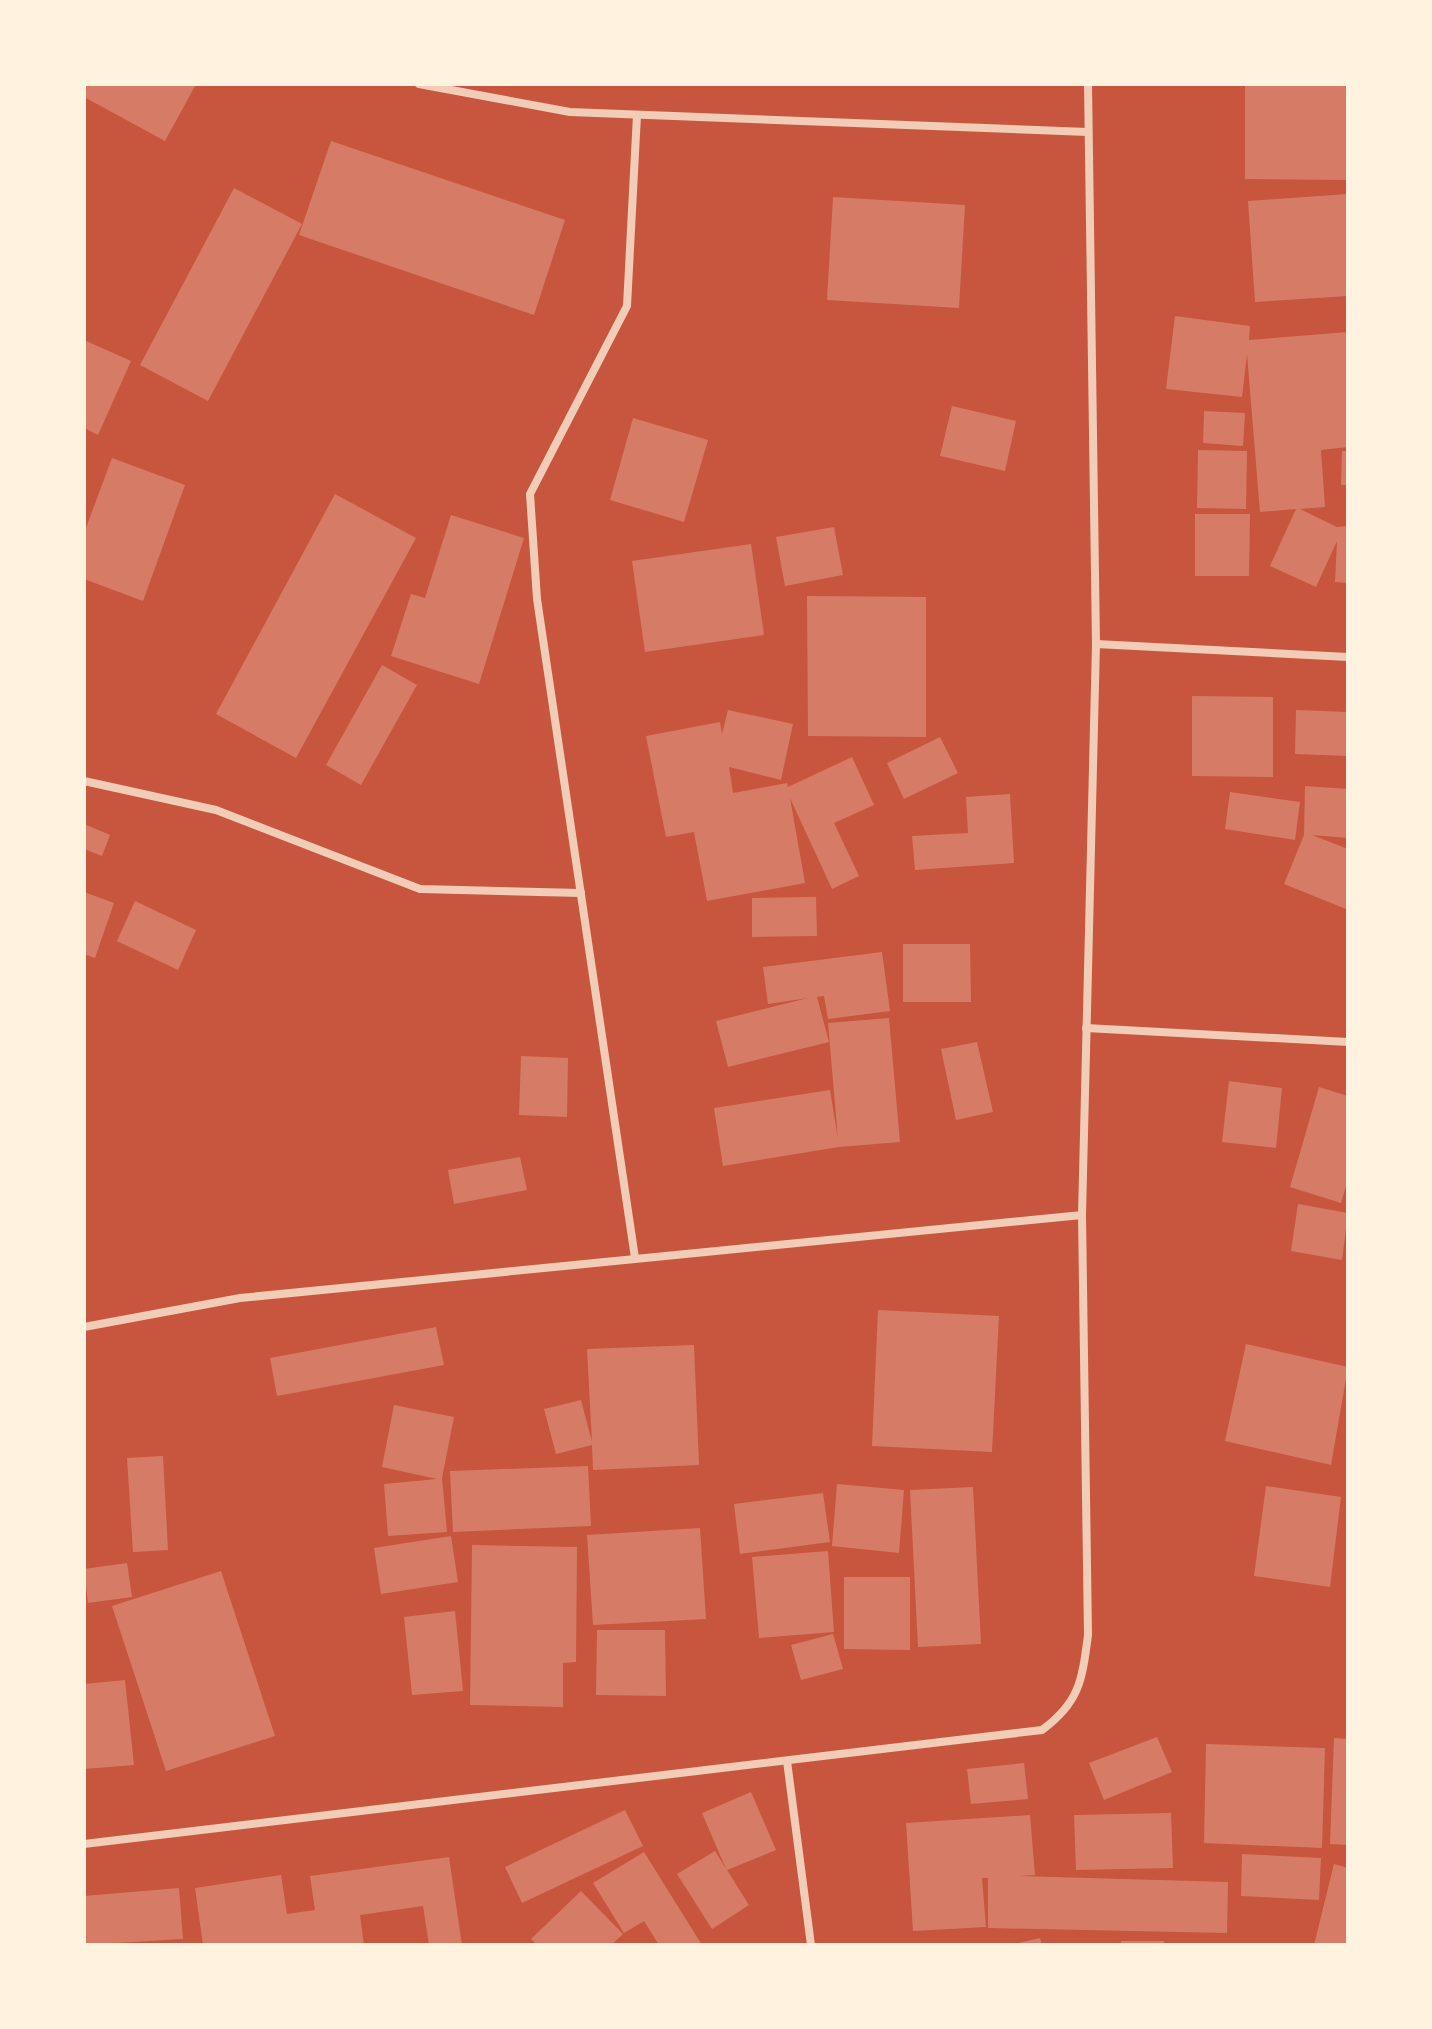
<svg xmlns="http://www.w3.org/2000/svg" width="1432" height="2029" viewBox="0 0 1432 2029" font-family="Raleway,sans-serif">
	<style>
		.building { fill: #d67c66 }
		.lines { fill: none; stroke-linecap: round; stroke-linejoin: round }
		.minor { stroke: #f1ccb7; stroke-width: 8 }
	</style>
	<rect width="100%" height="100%" fill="#c8553d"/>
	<g class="building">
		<polygon points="84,84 191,84 195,86 165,141 84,97"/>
		<polygon points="1245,84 1348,84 1348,180 1245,179"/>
		<polygon points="331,141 565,220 534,315 299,235"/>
		<polygon points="234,188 302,224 208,401 140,365"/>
		<polygon points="1348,194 1348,296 1255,302 1248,201"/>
		<polygon points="833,197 965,205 959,308 827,300"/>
		<polygon points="1175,316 1250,326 1249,340 1348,332 1348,447 1321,450 1325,507 1300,509 1337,527 1348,526 1348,583 1335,582 1337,541 1316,587 1270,566 1296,509 1260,512 1247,354 1242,397 1166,389"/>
		<polygon points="84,340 131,361 98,435 84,428"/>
		<polygon points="952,406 1016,421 1005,471 940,456"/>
		<polygon points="1204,411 1245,413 1243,446 1203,443"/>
		<polygon points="633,418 708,440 684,522 610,500"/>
		<polygon points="1198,450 1247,451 1246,509 1197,508"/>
		<polygon points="1342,451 1348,451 1348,485 1341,485"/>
		<polygon points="112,458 185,485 143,601 84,579 84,533"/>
		<polygon points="335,494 416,538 296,758 216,714"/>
		<polygon points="1195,514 1250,514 1249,576 1195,576"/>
		<polygon points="451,515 524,538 479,684 391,656 411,594 425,598"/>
		<polygon points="834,527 843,575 785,586 776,537"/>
		<polygon points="751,544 764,635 645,652 632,561"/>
		<polygon points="807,596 926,597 926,737 808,736"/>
		<polygon points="382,665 417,685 361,785 326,765"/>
		<polygon points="1192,696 1273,697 1273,777 1192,776"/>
		<polygon points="728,710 793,724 781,780 729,767 733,793 787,783 788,787 852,757 874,805 834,823 859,876 832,889 790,798 805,883 707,901 694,832 666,837 646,736 720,722 722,734"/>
		<polygon points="1296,710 1348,712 1348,756 1295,754"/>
		<polygon points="940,737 958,773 904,799 887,763"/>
		<polygon points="1305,786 1348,789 1348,838 1312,835 1348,849 1346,909 1284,884 1304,835"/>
		<polygon points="1230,792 1300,802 1295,840 1225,829"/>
		<polygon points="1010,794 1014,863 915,870 912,836 968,833 966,797"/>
		<polygon points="84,824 110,835 102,856 84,849"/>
		<polygon points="84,892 114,903 95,958 84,954"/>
		<polygon points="816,897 817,936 752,937 752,898"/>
		<polygon points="135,901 196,930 178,970 117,941"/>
		<polygon points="903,944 970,944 971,1002 903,1002"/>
		<polygon points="882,952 890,1011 828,1019 824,996 817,997 829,1042 728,1067 716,1021 808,998 768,1004 763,967"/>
		<polygon points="889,1018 900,1142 839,1147 723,1166 714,1108 830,1090 838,1139 828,1023"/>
		<polygon points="977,1042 993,1112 956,1120 941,1049"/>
		<polygon points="521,1056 568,1058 567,1117 519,1115"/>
		<polygon points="1229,1081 1282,1088 1276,1148 1222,1142"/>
		<polygon points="1319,1087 1348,1096 1348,1179 1341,1203 1290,1187"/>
		<polygon points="520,1157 527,1190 454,1204 448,1170"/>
		<polygon points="1298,1204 1348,1213 1342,1260 1291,1251"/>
		<polygon points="878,1310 999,1316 992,1452 872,1446"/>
		<polygon points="436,1327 444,1365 277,1396 270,1358"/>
		<polygon points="1246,1344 1348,1367 1331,1465 1225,1441"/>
		<polygon points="694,1345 699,1465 593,1470 592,1445 556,1454 544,1409 581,1400 592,1442 587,1349"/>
		<polygon points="394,1405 454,1417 442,1478 447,1532 388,1536 384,1484 437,1479 382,1467"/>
		<polygon points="163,1456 168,1550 133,1552 127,1458"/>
		<polygon points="588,1466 591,1526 453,1532 450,1471"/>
		<polygon points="837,1484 904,1490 899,1553 832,1546"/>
		<polygon points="1266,1486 1341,1497 1330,1587 1254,1576"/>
		<polygon points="973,1487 981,1644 918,1647 910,1490"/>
		<polygon points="823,1493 830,1542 740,1554 734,1504"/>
		<polygon points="700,1528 706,1619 593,1625 587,1535"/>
		<polygon points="451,1536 458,1582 381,1594 374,1548"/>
		<polygon points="472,1545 577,1547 576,1662 563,1663 563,1707 470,1705"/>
		<polygon points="828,1551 834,1632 759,1638 752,1557"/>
		<polygon points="127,1563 132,1597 88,1603 84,1569"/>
		<polygon points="221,1571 275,1736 166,1771 112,1606"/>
		<polygon points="844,1577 910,1577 910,1650 844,1649"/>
		<polygon points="455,1611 463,1691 412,1695 404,1617"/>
		<polygon points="597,1630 665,1630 666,1696 596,1695"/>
		<polygon points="833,1634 843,1669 801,1680 791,1645"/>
		<polygon points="125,1680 134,1765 84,1769 84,1684"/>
		<polygon points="1157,1737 1172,1772 1104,1800 1089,1763"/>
		<polygon points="1334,1738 1348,1739 1348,1845 1330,1844"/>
		<polygon points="1206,1744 1325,1748 1322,1848 1204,1843"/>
		<polygon points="1024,1763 1028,1799 971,1804 967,1769"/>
		<polygon points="751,1792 776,1850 727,1870 749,1905 712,1929 677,1874 715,1851 726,1869 702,1813"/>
		<polygon points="625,1810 643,1846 522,1903 505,1867"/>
		<polygon points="1171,1813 1173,1868 1076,1870 1074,1815"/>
		<polygon points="1030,1815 1035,1875 1019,1876 1228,1882 1227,1933 988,1928 988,1878 982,1878 986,1927 913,1931 906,1823"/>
		<polygon points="644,1852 702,1945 659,1945 644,1921 624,1933 593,1883"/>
		<polygon points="1242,1854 1321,1858 1319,1900 1241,1896"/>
		<polygon points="449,1857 462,1945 429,1945 423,1906 360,1915 364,1945 203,1945 195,1888 281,1875 287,1914 315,1910 310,1876"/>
		<polygon points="1334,1864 1348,1868 1348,1945 1314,1945"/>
		<polygon points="179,1888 183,1939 84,1945 84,1896"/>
		<polygon points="581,1891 623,1934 611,1945 537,1945 531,1939"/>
		<polygon points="1040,1938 1042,1945 1014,1945 1014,1944"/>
		<rect x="1121" y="1941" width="43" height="4"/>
	</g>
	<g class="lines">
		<g class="minor">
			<polyline points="419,84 570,112 1088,132"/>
			<polyline points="1096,644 1348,657"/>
			<polyline points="84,781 216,810 420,889 581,893"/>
			<polyline points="1086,1028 1348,1042"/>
			<polyline points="635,1258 537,599 530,494 627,306 637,115"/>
			<polyline points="84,1327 240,1298 1082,1215"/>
			<polyline points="787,1761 811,1945"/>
			<path d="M84 1844 1042 1730C1080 1702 1082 1680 1088 1635L1082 1215 1096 644 1088 84"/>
		</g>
	</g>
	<rect width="1432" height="2029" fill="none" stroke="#fff3e0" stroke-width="172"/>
</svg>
